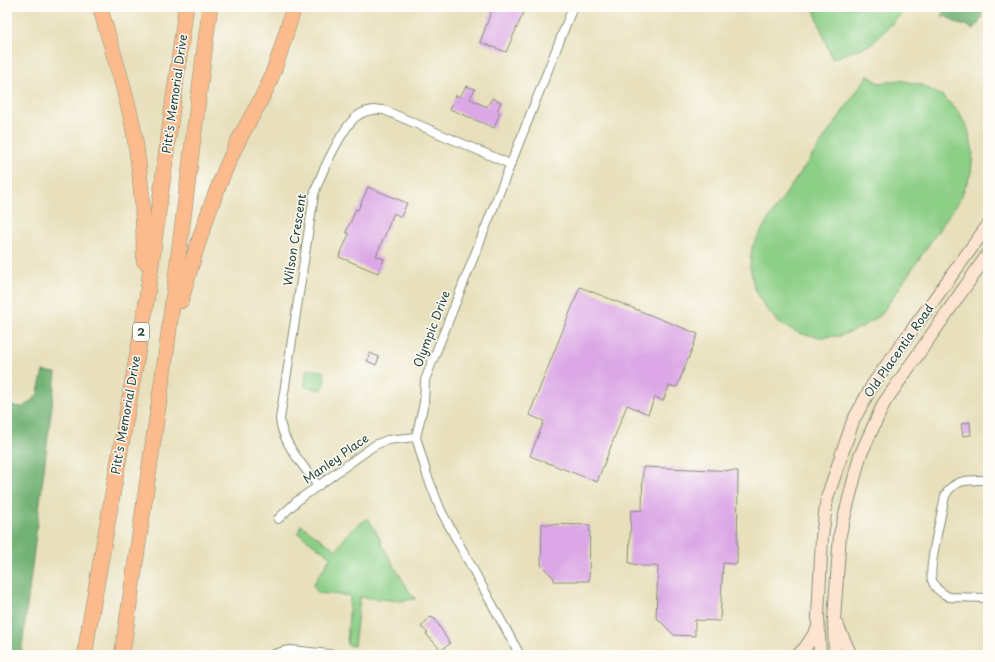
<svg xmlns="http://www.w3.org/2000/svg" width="995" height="662" viewBox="0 0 995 662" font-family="'Playpen Sans',sans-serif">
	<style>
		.green { fill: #8dcf87; stroke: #56865e }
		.forest { fill: #72b274; stroke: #487854 }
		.building { fill: #dca7e6 }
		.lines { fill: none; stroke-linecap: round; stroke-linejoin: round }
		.street-casing { stroke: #848e78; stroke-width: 10 }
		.secondary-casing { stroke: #848e78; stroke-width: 14 }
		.highway-casing { stroke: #848e78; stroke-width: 16 }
		.street { stroke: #fff; stroke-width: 8 }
		.secondary { stroke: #fde4d1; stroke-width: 12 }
		.highway { stroke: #fbbb8c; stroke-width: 15 }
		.labels { text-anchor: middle; stroke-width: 3; stroke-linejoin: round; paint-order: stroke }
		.shield { fill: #fdfcf7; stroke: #62766e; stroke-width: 1 }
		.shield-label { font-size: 11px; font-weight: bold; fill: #1f3d34 }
		.street-label { font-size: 12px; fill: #1f3d34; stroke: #fdfcf7 }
	</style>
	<rect width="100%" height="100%" fill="#fdfcf7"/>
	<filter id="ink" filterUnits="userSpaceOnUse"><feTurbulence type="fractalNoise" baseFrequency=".025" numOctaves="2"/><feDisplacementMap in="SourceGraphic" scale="8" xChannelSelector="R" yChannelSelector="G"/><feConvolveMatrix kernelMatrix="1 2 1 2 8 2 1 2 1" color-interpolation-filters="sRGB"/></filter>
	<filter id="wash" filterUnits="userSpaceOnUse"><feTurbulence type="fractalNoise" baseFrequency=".012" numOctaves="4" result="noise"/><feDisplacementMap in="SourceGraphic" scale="16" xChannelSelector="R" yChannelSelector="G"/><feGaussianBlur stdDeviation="0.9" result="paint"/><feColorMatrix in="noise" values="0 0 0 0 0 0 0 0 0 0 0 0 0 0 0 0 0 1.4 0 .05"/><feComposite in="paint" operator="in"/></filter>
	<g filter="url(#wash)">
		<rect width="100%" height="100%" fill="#e8e0bc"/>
		<g class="green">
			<polygon points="813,7 908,7 872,44 832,59"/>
			<polygon points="868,75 879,83 900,80 922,85 944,97 958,111 968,129 973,152 971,173 960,199 880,316 862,327 840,336 820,337 801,334 779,323 764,306 754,287 750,267 752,247 767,221"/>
			<polygon points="308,369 323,371 325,373 324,379 326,379 322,390 305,387 306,370"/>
			<polygon points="368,518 382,542 381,543 409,591 415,599 400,601 360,597 354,646 347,645 350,596 318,593 313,585 331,557 298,533 301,525 336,550 351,530"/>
		</g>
		<g class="forest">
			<path d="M938 7H988V10L981 12 982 17 977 26 972 30 967 25C955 27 953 17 942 16L944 11 939 10Z"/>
			<polygon points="43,371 56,373 21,655 7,655 7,405 23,407 37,396"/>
		</g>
		<g id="blocks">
			<g class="building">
				<polygon points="493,7 526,7 506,52 480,42"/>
				<polygon points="466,86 475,89 470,99 487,107 492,98 501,102 497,111 500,113 494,128 450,109 456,95 460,97"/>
				<polygon points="368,187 407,203 401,217 394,213 376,256 384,259 378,273 339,257 349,234 346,232 356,209 358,210"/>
				<polygon points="580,287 698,334 677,387 669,386 663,401 655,397 648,414 627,405 597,482 530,456 544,421 529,415"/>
				<polygon points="370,353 379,357 376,365 367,361"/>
				<polygon points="970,422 971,435 963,436 961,424"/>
				<polygon points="643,467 738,471 737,564 723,563 720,621 695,620 695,636 674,635 656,617 658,566 642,566 629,563 631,511 642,510"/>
				<polygon points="542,524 590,525 589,581 554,581 554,578 541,565"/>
				<polygon points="430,617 435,619 450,644 441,650 426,634 428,633 421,627"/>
			</g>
		</g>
	</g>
	<g filter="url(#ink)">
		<use href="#blocks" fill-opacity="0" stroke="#848e78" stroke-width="1"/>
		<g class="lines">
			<g class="street-casing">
				<g id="street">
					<path d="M988 480C970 480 954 478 945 496 942 513 928 567 932 580 934 588 941 593 949 597L988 598"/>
					<path d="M318 486C304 466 282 443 280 419L314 195C319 177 343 126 357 116 365 110 375 109 384 110L510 164"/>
					<polyline points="278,519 297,501 375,445 387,440 416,437"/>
					<polyline points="271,655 284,651 291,650 338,655"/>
					<polyline points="520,655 441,511 427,475 416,437 424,403 425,380 573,7"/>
				</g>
			</g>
			<g class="secondary-casing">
				<g id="secondary">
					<polyline points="837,625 851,655"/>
					<polyline points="798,655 805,648 818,628 818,625"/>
					<polyline points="820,655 818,616 822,537 827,498 853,421 873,384 988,225"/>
					<polyline points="835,655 834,620 840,534 860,456 884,403 988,254"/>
				</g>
			</g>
			<g class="highway-casing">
				<g id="highway">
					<path d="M100 7C111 47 125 87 133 127 141 172 144 216 144 261"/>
					<path d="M181 301C195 250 211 200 233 152 243 129 258 108 268 85 279 60 286 33 294 7"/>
					<polyline points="85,655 88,633 145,311 186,7"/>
					<polyline points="122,655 166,354 210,7"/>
				</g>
			</g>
			<use href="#street" class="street"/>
			<use href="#secondary" class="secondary"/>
			<use href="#highway" class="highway"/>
		</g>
	</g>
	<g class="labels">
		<rect class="shield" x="133" y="323" width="16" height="18" rx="3"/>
		<g class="shield-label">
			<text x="141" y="336">2</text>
		</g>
		<g class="street-label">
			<text transform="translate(175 94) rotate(-82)" y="4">Pitt's Memorial Drive</text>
			<text transform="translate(295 240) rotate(-81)" y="4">Wilson Crescent</text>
			<text transform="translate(432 329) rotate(-69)" y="4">Olympic Drive</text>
			<text transform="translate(899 351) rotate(-55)" y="4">Old Placentia Road</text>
			<text transform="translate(126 415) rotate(-80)" y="4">Pitt's Memorial Drive</text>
			<text transform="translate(336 459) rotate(-35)" y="4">Manley Place</text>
		</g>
	</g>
	<rect width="995" height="662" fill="none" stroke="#fdfcf7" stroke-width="24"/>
</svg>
